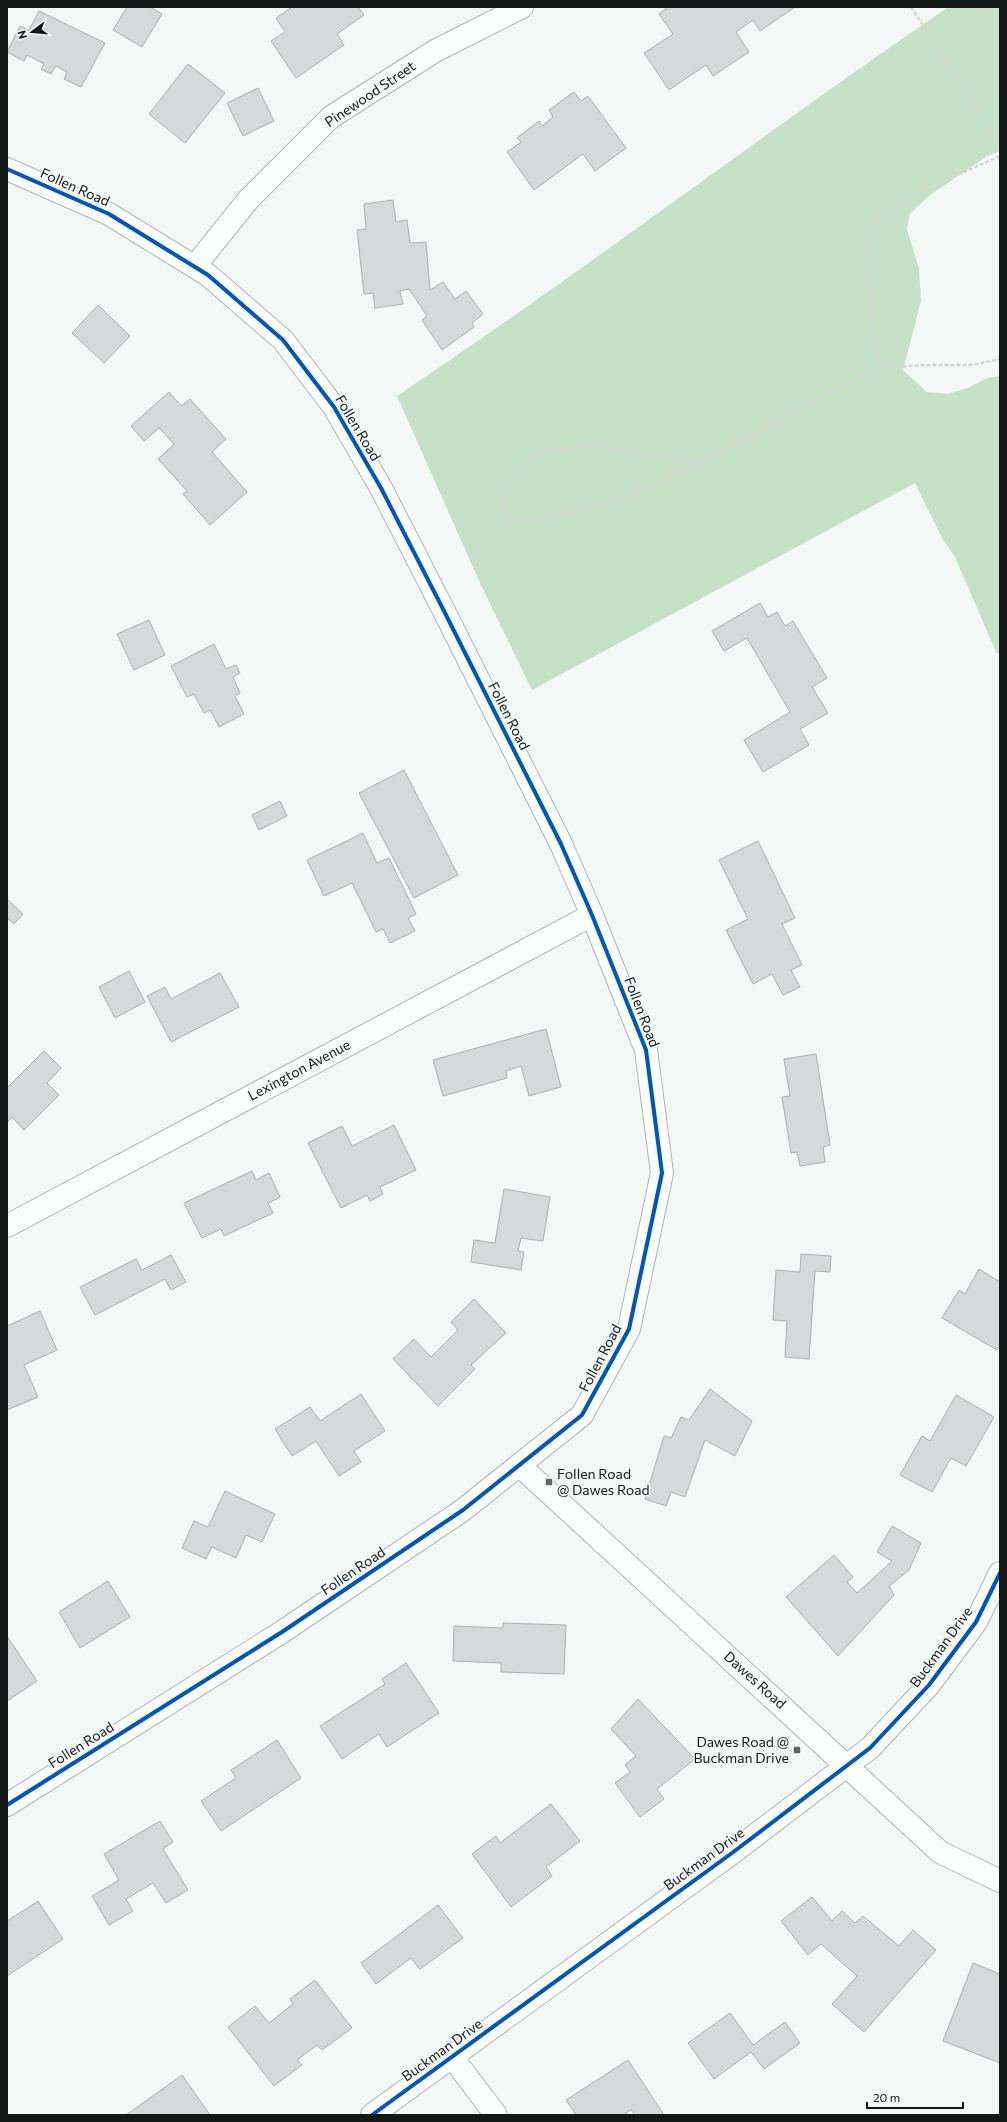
<svg xmlns="http://www.w3.org/2000/svg" width="1007" height="2122" viewBox="0 0 1007 2122" font-family="Commissioner,sans-serif">
	<style>
		.forest { fill: #c5e2c8 }
		.building { fill: #d6d9d9; stroke: #adb0af }
		.lines { fill: none; stroke-linecap: round; stroke-linejoin: round }
		.minor-casing { stroke: #b2b4b3; stroke-width: 24 }
		.path { stroke: #d5d6d6; stroke-width: 2.5; stroke-dasharray: 4 2; stroke-linecap: butt }
		.minor { stroke: #fdfefe; stroke-width: 22 }
		.cycleway-casing { stroke: #f2f8f7; stroke-width: 6 }
		.cycleway { stroke: #0057b8; stroke-width: 4 }
		.poi-dot { fill: #636564; stroke: #f2f8f7; stroke-width: 1.5 }
		.labels { text-anchor: middle; stroke-width: 3; stroke-linejoin: round; paint-order: stroke }
		.street-label { font-size: 14px; fill: #151716; stroke: #f2f8f7 }
		.poi-label { font-size: 14px; fill: #151716; stroke: #f2f8f7; text-anchor: start }
	</style>
	<rect width="100%" height="100%" fill="#f3f7f6"/>
	<path class="forest" d="M948 7H1000V151L986 157 930 195 910 214 907 229 919 269 921 301 903 370 927 392 948 394 968 388 987 378 1000 376V652L997 654 955 557 943 540 915 483 532 690 480 583 397 396C584 271 763 134 948 7Z"/>
	<g class="building">
		<polygon points="127,7 150,7 162,14 142,47 113,30"/>
		<polygon points="292,7 358,7 364,15 337,34 344,45 296,78 271,41 285,32 276,18"/>
		<polygon points="668,7 795,7 760,31 753,20 736,32 749,52 713,76 706,65 669,90 644,53 673,34 659,14"/>
		<polygon points="39,11 105,43 81,87 64,79 67,72 56,66 51,74 41,69 44,64 27,55 24,61 7,52 20,26 29,30"/>
		<polygon points="188,64 225,93 185,143 149,114"/>
		<polygon points="258,88 274,121 243,136 227,103"/>
		<polygon points="574,92 581,101 588,96 626,148 595,171 583,154 534,190 507,152 521,142 517,138 539,121 542,126 553,117 549,110"/>
		<polygon points="393,200 396,222 407,220 410,243 426,242 430,290 443,282 455,299 466,291 483,314 472,323 474,327 442,350 422,320 427,316 409,289 400,291 403,304 375,308 373,293 364,294 357,230 366,229 364,204"/>
		<polygon points="98,305 130,336 104,363 72,333"/>
		<polygon points="169,392 181,406 190,399 226,439 212,452 247,492 210,525 183,494 187,491 158,459 174,444 159,428 144,441 131,426"/>
		<polygon points="760,603 768,617 777,612 785,626 793,621 827,678 812,687 828,713 800,729 809,745 763,772 744,740 790,712 747,638 724,651 712,631"/>
		<polygon points="149,620 165,655 134,670 117,634"/>
		<polygon points="214,644 226,669 236,665 240,673 233,677 240,693 235,696 244,714 219,727 210,710 204,713 194,694 187,697 171,666"/>
		<polygon points="404,770 458,875 414,898 359,793"/>
		<polygon points="280,801 287,816 259,830 252,815"/>
		<polygon points="363,833 377,863 389,858 416,914 408,918 415,931 390,943 383,929 376,932 352,883 324,896 307,860"/>
		<polygon points="758,841 795,918 782,924 802,965 791,970 800,987 783,995 772,974 753,984 726,930 748,919 719,860"/>
		<polygon points="7,899 23,914 14,924 7,918"/>
		<polygon points="129,971 145,1002 115,1018 99,987"/>
		<polygon points="220,973 239,1007 171,1042 147,996 165,987 171,999"/>
		<polygon points="546,1029 561,1087 529,1096 521,1066 506,1071 507,1078 443,1096 433,1060"/>
		<polygon points="44,1051 61,1068 47,1083 59,1095 24,1130 12,1117 7,1123 7,1088"/>
		<polygon points="816,1054 830,1145 823,1147 825,1162 800,1166 797,1152 791,1153 782,1097 790,1096 784,1059"/>
		<polygon points="394,1125 416,1170 380,1187 383,1194 370,1201 367,1195 341,1208 308,1143 342,1126 352,1146"/>
		<polygon points="252,1171 256,1180 269,1173 280,1197 268,1203 273,1213 224,1236 221,1229 202,1238 184,1203"/>
		<polygon points="504,1189 550,1197 543,1241 521,1238 518,1251 524,1252 521,1270 471,1262 474,1240 495,1243"/>
		<polygon points="801,1254 831,1256 830,1272 815,1271 809,1359 785,1357 787,1321 773,1320 776,1270 800,1272"/>
		<polygon points="171,1255 186,1282 171,1290 165,1279 95,1315 80,1287 136,1259 142,1270"/>
		<polygon points="979,1269 1000,1282 1000,1345 997,1350 942,1318 959,1290 965,1294"/>
		<polygon points="474,1299 506,1333 471,1365 475,1369 438,1406 393,1359 414,1339 431,1357 458,1330 451,1322"/>
		<polygon points="40,1311 57,1350 24,1365 38,1397 7,1410 7,1326"/>
		<polygon points="710,1389 752,1421 735,1456 705,1440 685,1497 671,1492 666,1506 645,1499 664,1436 671,1438 681,1417 689,1420"/>
		<polygon points="361,1394 385,1431 354,1451 361,1462 339,1476 316,1441 292,1456 275,1429 310,1407 320,1421"/>
		<polygon points="956,1395 994,1417 966,1466 951,1458 932,1492 900,1475 922,1436 930,1441"/>
		<polygon points="225,1491 275,1514 262,1542 246,1535 236,1558 212,1547 206,1559 182,1548 194,1521 208,1527"/>
		<polygon points="892,1526 921,1543 909,1570 889,1586 894,1595 838,1656 786,1597 834,1555 853,1577 847,1582 857,1593 892,1561 877,1552"/>
		<polygon points="108,1581 130,1617 80,1648 59,1612"/>
		<polygon points="503,1623 566,1625 564,1674 501,1672 501,1663 453,1661 454,1626 503,1628"/>
		<polygon points="7,1636 37,1681 7,1701"/>
		<polygon points="406,1663 439,1713 387,1747 379,1734 342,1759 320,1726 385,1684 382,1679"/>
		<polygon points="638,1699 695,1759 657,1789 664,1799 640,1817 615,1783 630,1772 625,1765 636,1756 611,1729"/>
		<polygon points="277,1740 301,1778 221,1831 201,1801 236,1778 231,1770"/>
		<polygon points="551,1804 580,1841 546,1867 552,1876 511,1907 472,1854 496,1836 500,1843"/>
		<polygon points="160,1821 173,1842 163,1849 188,1890 166,1903 153,1883 126,1899 133,1911 109,1925 92,1896 119,1880 104,1854"/>
		<polygon points="812,1897 832,1921 842,1911 855,1923 863,1916 899,1946 913,1930 936,1950 864,2032 832,2004 857,1976 821,1944 808,1955 781,1921"/>
		<polygon points="38,1901 63,1939 7,1976 7,1921"/>
		<polygon points="438,1905 463,1938 420,1969 411,1958 376,1984 361,1963"/>
		<polygon points="973,1963 1000,1974 1000,2063 943,2041"/>
		<polygon points="315,1980 352,2028 322,2050 317,2045 297,2060 302,2065 274,2086 228,2027 255,2006 269,2023 293,2004 290,1999"/>
		<polygon points="730,2013 753,2045 785,2022 800,2043 764,2069 751,2052 714,2079 688,2043"/>
		<polygon points="628,2060 664,2115 635,2115 631,2110 623,2115 576,2115 566,2100"/>
		<polygon points="182,2075 210,2115 126,2115"/>
	</g>
	<g class="lines">
		<g class="minor-casing">
			<g id="minor">
				<polyline points="7,169 109,214 208,275 283,340 334,407 381,488 443,609 561,844 592,915 646,1050 662,1173 629,1329 582,1415 463,1510 282,1632 7,1805"/>
				<polyline points="195,266 248,200 331,117 435,51 522,7"/>
				<polyline points="7,1226 592,915"/>
				<polyline points="519,1465 940,1852 1000,1881"/>
				<polyline points="452,2057 496,2115"/>
				<polyline points="372,2115 732,1853 870,1748 929,1685 976,1622 1000,1573"/>
			</g>
		</g>
		<g class="path">
			<polyline points="911,7 1000,145"/>
			<polyline points="1000,156 917,193 864,232 878,368 926,365 973,365 1000,359"/>
			<polyline points="701,463 614,503 541,518 510,521 498,491 535,453 586,445 701,463 878,368"/>
		</g>
		<use href="#minor" class="minor"/>
		<g class="cycleway-casing">
			<g id="cycleway">
				<polyline points="7,169 109,214 208,275 283,340 334,407 381,488 443,609 561,844 592,915 646,1050 662,1173 629,1329 582,1415 463,1510 282,1632 7,1805"/>
				<polyline points="372,2115 732,1853 870,1748 929,1685 976,1622 1000,1573"/>
			</g>
		</g>
		<use href="#cycleway" class="cycleway"/>
	</g>
	<g class="poi-dot">
		<rect x="545" y="1478" width="8" height="8" rx="2"/>
		<rect x="793" y="1746" width="8" height="8" rx="2"/>
	</g>
	<g class="labels">
		<g class="street-label">
			<text transform="translate(370 94) rotate(-34)" y="5">Pinewood Street</text>
			<text transform="translate(75 187) rotate(24)" y="5">Follen Road</text>
			<text transform="translate(358 428) rotate(59)" y="5">Follen Road</text>
			<text transform="translate(509 716) rotate(63)" y="5">Follen Road</text>
			<text transform="translate(642 1012) rotate(69)" y="5">Follen Road</text>
			<text transform="translate(299 1070) rotate(-28)" y="5">Lexington Avenue</text>
			<text transform="translate(600 1358) rotate(-62)" y="5">Follen Road</text>
			<text transform="translate(353 1571) rotate(-34)" y="5">Follen Road</text>
			<text transform="translate(941 1647) rotate(-54)" y="5">Buckman Drive</text>
			<text transform="translate(755 1680) rotate(42)" y="5">Dawes Road</text>
			<text transform="translate(81 1745) rotate(-32)" y="5">Follen Road</text>
			<text transform="translate(704 1859) rotate(-36)" y="5">Buckman Drive</text>
			<text transform="translate(442 2050) rotate(-36)" y="5">Buckman Drive</text>
		</g>
		<g class="poi-label">
			<text x="557" y="1479">Follen Road<tspan x="557" dy="16">@ Dawes Road</tspan></text>
			<text x="789" y="1747" text-anchor="end">Dawes Road @<tspan x="789" dy="16">Buckman Drive</tspan></text>
		</g>
	</g>
	<rect width="1007" height="2122" fill="none" stroke="#151716" stroke-width="16"/>
	<g transform="translate(32 32) rotate(254)" stroke="#f2f8f7" stroke-width="3" paint-order="stroke">
	<path d="M0-3L7 15L0 10L-7 15Z" fill="#151716"/>
	<text y="-6" font-size="11" font-weight="bold" text-anchor="middle" fill="#151716">N</text>
	</g>
	<path d="M867 2102v6h96v-6" fill="none" stroke="#151716" stroke-width="2"/>
	<text x="873" y="2102" font-size="12" fill="#151716" stroke="#f2f8f7" stroke-width="3" paint-order="stroke">20 m</text>
</svg>
